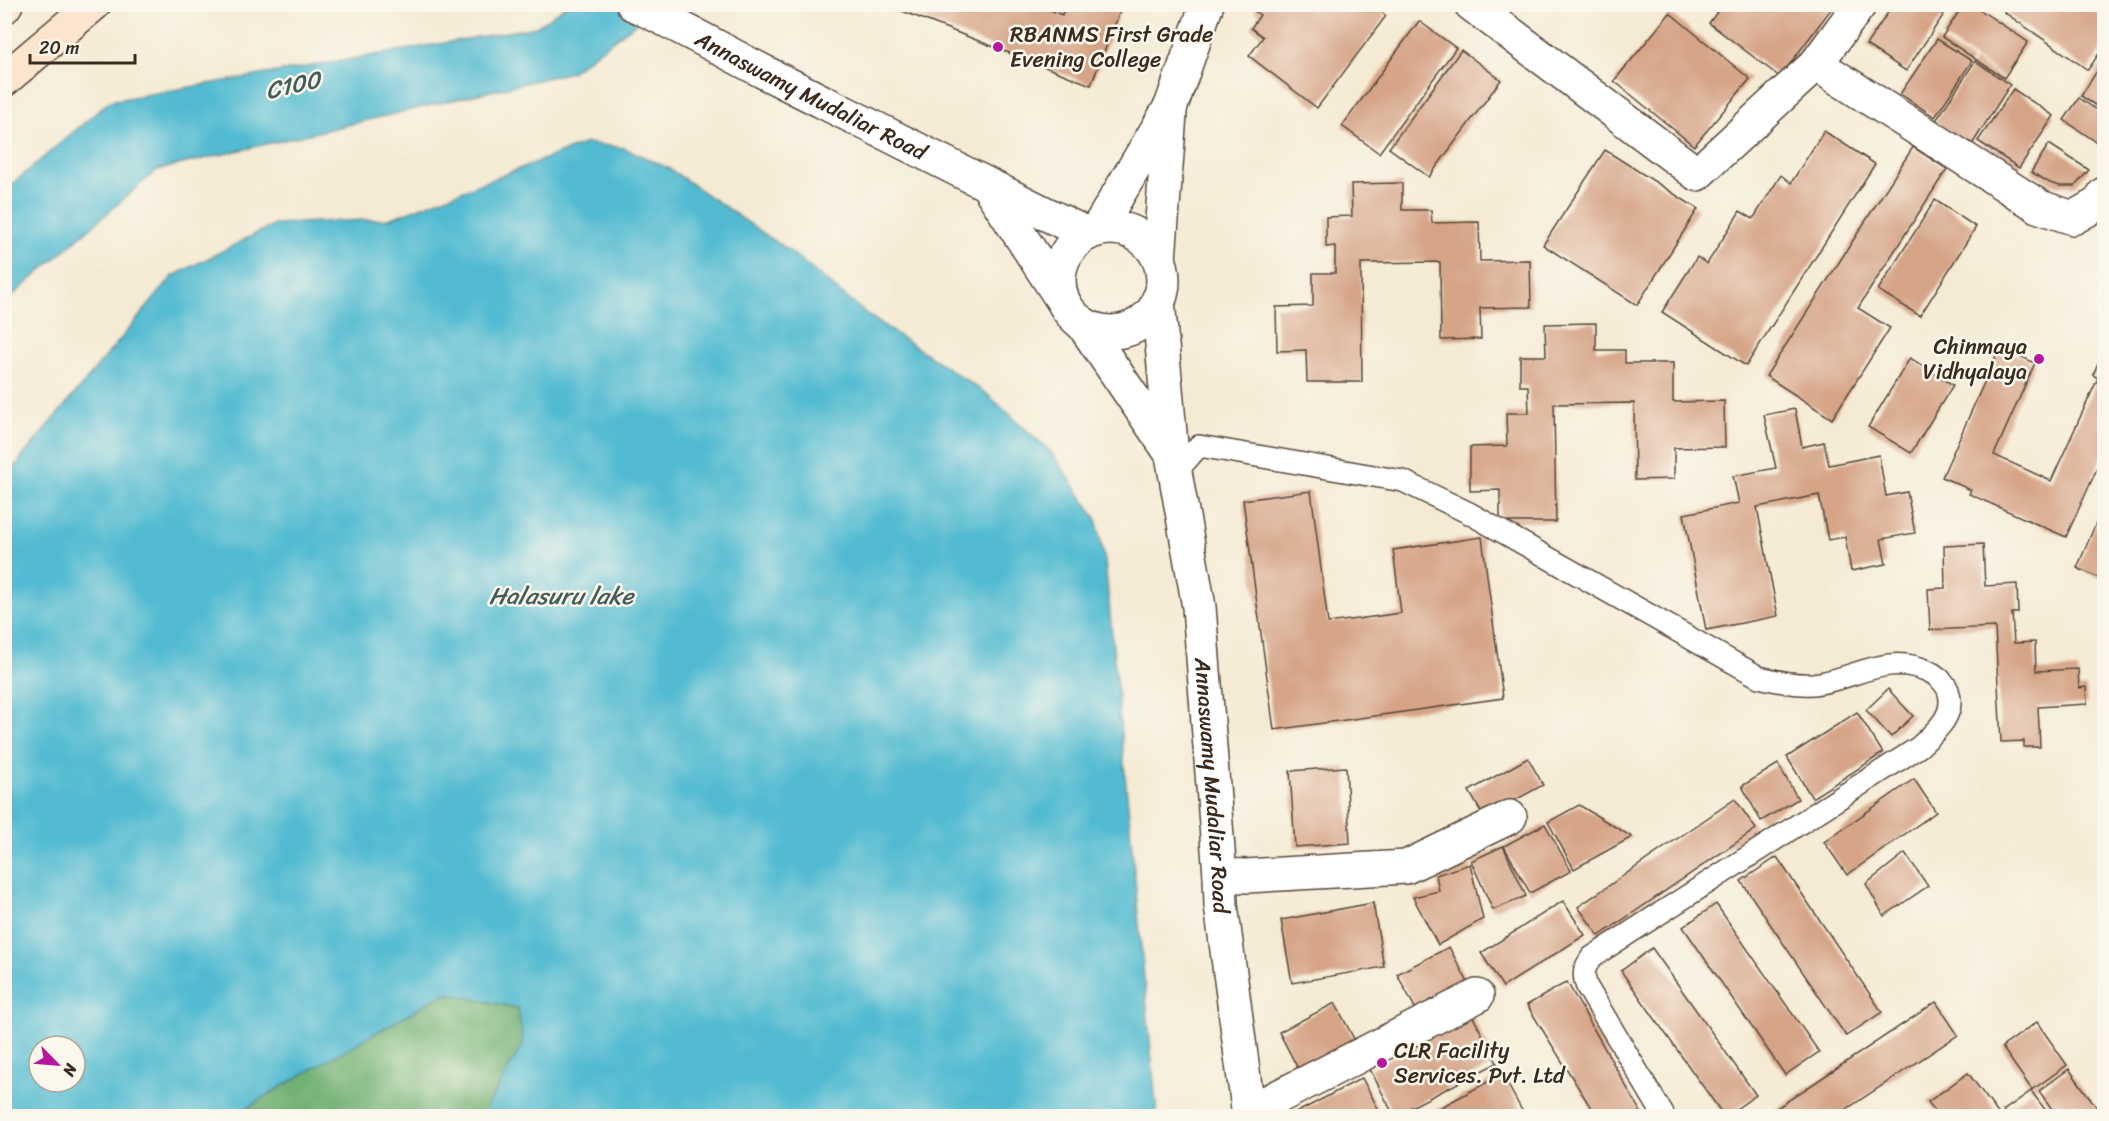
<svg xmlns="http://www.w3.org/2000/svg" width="2109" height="1121" viewBox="0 0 2109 1121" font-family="Sriracha,sans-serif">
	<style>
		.forest { fill: #71b173; stroke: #566e48; stroke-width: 1.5 }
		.water { fill: #53bbd1; stroke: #477278; stroke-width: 1.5; fill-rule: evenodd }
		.building { fill: #d6a487 }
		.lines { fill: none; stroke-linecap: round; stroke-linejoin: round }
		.service-casing { stroke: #574739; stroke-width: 24 }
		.minor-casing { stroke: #574739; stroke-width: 36 }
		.tertiary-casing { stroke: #574739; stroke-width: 36 }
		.secondary-casing { stroke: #574739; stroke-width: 36 }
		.service { stroke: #fff; stroke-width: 21 }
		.minor { stroke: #fff; stroke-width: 33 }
		.tertiary { stroke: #fff; stroke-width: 33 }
		.secondary { stroke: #fce5cf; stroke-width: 33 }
		.poi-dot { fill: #b5179e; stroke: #fbf7ec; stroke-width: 2 }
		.labels { text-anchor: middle; stroke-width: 5; stroke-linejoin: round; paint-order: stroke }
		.poi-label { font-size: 22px; fill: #3b2a1e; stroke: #fbf7ec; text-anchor: start }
		.street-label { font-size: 22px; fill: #3b2a1e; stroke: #fbf7ec }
		.water-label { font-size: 24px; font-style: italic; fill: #435d5d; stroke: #fbf7ec }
	</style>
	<rect width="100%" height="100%" fill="#fbf7ec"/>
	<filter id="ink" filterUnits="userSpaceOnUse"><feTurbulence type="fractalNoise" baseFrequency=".0167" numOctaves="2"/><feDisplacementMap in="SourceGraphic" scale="12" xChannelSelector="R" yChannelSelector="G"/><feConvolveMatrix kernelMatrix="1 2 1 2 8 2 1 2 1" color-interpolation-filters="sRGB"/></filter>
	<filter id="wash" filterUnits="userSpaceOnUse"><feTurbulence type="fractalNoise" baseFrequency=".008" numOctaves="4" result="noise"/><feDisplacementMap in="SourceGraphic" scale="24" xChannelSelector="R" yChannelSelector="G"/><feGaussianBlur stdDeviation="1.35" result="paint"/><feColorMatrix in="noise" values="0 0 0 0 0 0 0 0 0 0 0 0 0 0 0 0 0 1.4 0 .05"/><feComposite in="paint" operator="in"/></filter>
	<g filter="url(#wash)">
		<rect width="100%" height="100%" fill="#f5ebd5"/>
		<polygon class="forest" points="445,993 518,1008 523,1043 482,1116 234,1116 274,1091"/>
		<g class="water">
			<polygon points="567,5 660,5 571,72 157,170 5,302 5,190 110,101 536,27"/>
			<path d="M586 143 624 148 668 168 791 252 869 316 987 394 1052 453 1096 518 1105 561 1157 1116H482L523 1043 518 1008 445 993 274 1091 234 1116H5V482L22 457 173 276 275 224 389 219ZM39 1046H75V1082H39Z"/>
		</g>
		<g id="blocks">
			<g class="building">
				<polygon points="893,4 1036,4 1062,15 1066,4 1123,4 1091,85 892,7"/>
				<polygon points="1259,4 1371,4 1386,16 1317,108 1249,56 1263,37 1251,28 1260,15 1254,11"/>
				<polygon points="1723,4 1827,4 1832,8 1780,77 1709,23"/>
				<polygon points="1964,4 1971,4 2028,42 2004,78 1942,37"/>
				<polygon points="2010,4 2104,4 2104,46 2088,70 2004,12"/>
				<polygon points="1893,5 1930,5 1944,14 1906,71 1866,45"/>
				<polygon points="1670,13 1750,79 1694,146 1614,81"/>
				<polygon points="1419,21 1456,48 1379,153 1342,126"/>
				<polygon points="1937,39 1972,61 1935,117 1900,94"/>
				<polygon points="1461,50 1501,80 1429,177 1389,148"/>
				<polygon points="2104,60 2104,111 2081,96"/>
				<polygon points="1975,61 2010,85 1971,146 1935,122"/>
				<polygon points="2013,89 2054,116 2019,168 1978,141"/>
				<polygon points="2079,98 2104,115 2104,147 2064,120"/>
				<polygon points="1824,131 1875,164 1746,366 1662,312 1697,257 1707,264 1740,211 1753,219 1781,175 1791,183"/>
				<polygon points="2049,144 2089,170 2075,186 2060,186 2050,183 2031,172"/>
				<polygon points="1913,147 1947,169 1858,308 1890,328 1832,419 1766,376"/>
				<polygon points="1605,150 1698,209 1637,305 1543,245"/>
				<polygon points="1402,183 1402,210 1431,210 1432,223 1479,222 1480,261 1530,260 1531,307 1480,308 1481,339 1441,340 1440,262 1361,263 1362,382 1307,382 1306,350 1277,351 1276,307 1313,306 1313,273 1335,273 1335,246 1326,247 1326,217 1352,216 1351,184"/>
				<polygon points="1935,200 1976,227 1920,316 1878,290"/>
				<polygon points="1596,323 1596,350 1625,350 1625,363 1673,363 1673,402 1724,401 1725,447 1674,448 1674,479 1635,480 1634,403 1554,404 1556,522 1500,522 1500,490 1470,491 1470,447 1507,446 1506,413 1529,413 1528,386 1520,386 1520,356 1546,356 1545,324"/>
				<polygon points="2000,347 2035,363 1994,455 2051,481 2098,378 2093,375 2104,349 2104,453 2066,537 1969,494 1971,490 1942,477"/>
				<polygon points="1910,358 1953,385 1911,453 1868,427"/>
				<polygon points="1795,409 1802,447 1824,442 1829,465 1879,455 1886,496 1907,492 1915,533 1881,539 1886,564 1851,571 1845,537 1828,540 1819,495 1757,507 1778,616 1706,630 1684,514 1739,503 1733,476 1776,468 1764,415"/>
				<polygon points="1311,491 1328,623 1401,613 1393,550 1482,537 1503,698 1274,730 1243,500"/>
				<polygon points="2104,504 2104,580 2077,568"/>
				<polygon points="1983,544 1985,586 2017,584 2018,613 2012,613 2014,643 2035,642 2036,671 2078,669 2079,688 2086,687 2087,704 2038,707 2040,747 2024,747 2024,741 2001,742 1995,627 1930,630 1928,589 1945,588 1944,546"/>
				<polygon points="1888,689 1913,716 1891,737 1866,710"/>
				<polygon points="1857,712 1883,753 1812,798 1787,757"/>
				<polygon points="1528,758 1543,785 1484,817 1469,791"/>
				<polygon points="1778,764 1798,799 1761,821 1742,786"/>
				<polygon points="1346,767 1350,843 1295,847 1290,771"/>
				<polygon points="1914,779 1936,812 1847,875 1824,842"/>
				<polygon points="1735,799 1756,829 1599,936 1578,907"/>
				<polygon points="1579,805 1632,837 1574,869 1548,822"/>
				<polygon points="1545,824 1571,871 1530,893 1504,846"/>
				<polygon points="1503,846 1526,896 1493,910 1471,861"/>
				<polygon points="1905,853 1928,886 1884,916 1866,884"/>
				<polygon points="1777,857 1882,1012 1846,1036 1741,881"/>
				<polygon points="1470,864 1483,919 1438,945 1413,897 1439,891 1436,875"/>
				<polygon points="1563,901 1585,935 1503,987 1481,953"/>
				<polygon points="1373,903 1384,967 1292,983 1281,920"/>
				<polygon points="1716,904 1819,1052 1785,1075 1683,927"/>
				<polygon points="1449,947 1474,994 1422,1021 1397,974"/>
				<polygon points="1652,948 1756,1095 1726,1116 1724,1116 1621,971"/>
				<polygon points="1567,982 1643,1116 1596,1116 1527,1005"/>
				<polygon points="1936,1002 1958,1035 1836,1116 1765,1116"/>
				<polygon points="1335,1003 1361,1052 1305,1082 1279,1032"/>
				<polygon points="1472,1015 1497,1063 1394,1116 1370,1069"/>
				<polygon points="2037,1022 2067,1065 2032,1090 2002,1047"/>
				<polygon points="2069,1069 2103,1116 2057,1116 2039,1091"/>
				<polygon points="1968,1073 2000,1116 1939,1116 1928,1102"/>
				<polygon points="1502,1074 1525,1116 1425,1116"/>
				<polygon points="1362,1078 1382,1116 1290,1116"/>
				<polygon points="2031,1091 2050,1116 2007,1116 2003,1111"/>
			</g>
		</g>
	</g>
	<g filter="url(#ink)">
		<use href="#blocks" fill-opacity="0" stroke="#574739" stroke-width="1.5"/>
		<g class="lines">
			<g class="service-casing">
				<path id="service" d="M1176 472 1199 446 1403 481 1469 513 1759 677C1777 681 1794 685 1813 684 1854 680 1885 652 1928 671 1935 674 1945 682 1948 690 1957 715 1935 732 1919 747L1592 957C1584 968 1582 973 1587 987L1664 1116"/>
			</g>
			<g class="minor-casing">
				<g id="minor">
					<polyline points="1471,4 1697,174 1816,64 1860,4"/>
					<polyline points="1816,64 2040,207 2073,218 2099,203 2104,194"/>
					<polyline points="1220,875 1246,876 1406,867 1510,817"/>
					<polyline points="1248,1112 1477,996"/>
				</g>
			</g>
			<g class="tertiary-casing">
				<g id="tertiary">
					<path id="s1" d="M633 4C678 25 722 50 766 73 873 127 979 181 1087 234"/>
					<polyline points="988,186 1063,301"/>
					<circle cx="1111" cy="280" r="52"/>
					<polyline points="1097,230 1171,106 1207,4"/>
					<polyline points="1159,259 1170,114"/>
					<path id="s2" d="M1158 300 1172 455 1199 607 1220 875 1221 905 1249 1116"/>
					<polyline points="1082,323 1171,453"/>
				</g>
			</g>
			<g class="secondary-casing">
				<g id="secondary">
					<polyline points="4,7 6,4"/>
					<polyline points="4,80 94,4"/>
				</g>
			</g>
			<use href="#service" class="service"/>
			<use href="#minor" class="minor"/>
			<use href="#tertiary" class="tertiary"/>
			<use href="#secondary" class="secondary"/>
		</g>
	</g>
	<g class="poi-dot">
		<circle cx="998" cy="47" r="6"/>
		<circle cx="2039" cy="359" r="6"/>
		<circle cx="1382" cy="1063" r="6"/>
	</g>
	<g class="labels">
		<g class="poi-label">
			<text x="1010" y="42">RBANMS First Grade<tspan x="1010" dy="25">Evening College</tspan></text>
			<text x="2027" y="354" text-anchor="end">Chinmaya<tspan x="2027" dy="25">Vidhyalaya</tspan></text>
			<text x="1394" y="1058">CLR Facility<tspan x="1394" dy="25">Services. Pvt. Ltd</tspan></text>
		</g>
		<g class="street-label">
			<text dy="8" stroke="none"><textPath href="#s1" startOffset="200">Annaswamy Mudaliar Road</textPath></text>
			<text dy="8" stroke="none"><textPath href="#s2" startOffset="489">Annaswamy Mudaliar Road</textPath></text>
		</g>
		<g class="water-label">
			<text transform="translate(293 85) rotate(-13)" y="8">C100</text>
			<text x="561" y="604">Halasuru lake</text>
		</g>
	</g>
	<rect width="2109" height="1121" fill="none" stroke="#fbf7ec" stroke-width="24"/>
	<g transform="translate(57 1064) rotate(115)"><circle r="28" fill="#fbf7ec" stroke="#aea59a" stroke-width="1.5"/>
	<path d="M0-4.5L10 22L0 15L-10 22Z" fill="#b5179e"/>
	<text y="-9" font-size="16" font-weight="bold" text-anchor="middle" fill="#3b2a1e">N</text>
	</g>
	<path d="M30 54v9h105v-9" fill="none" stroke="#3b2a1e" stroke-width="3"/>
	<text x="39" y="54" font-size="18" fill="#3b2a1e" stroke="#fbf7ec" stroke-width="4.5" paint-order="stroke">20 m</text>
</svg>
